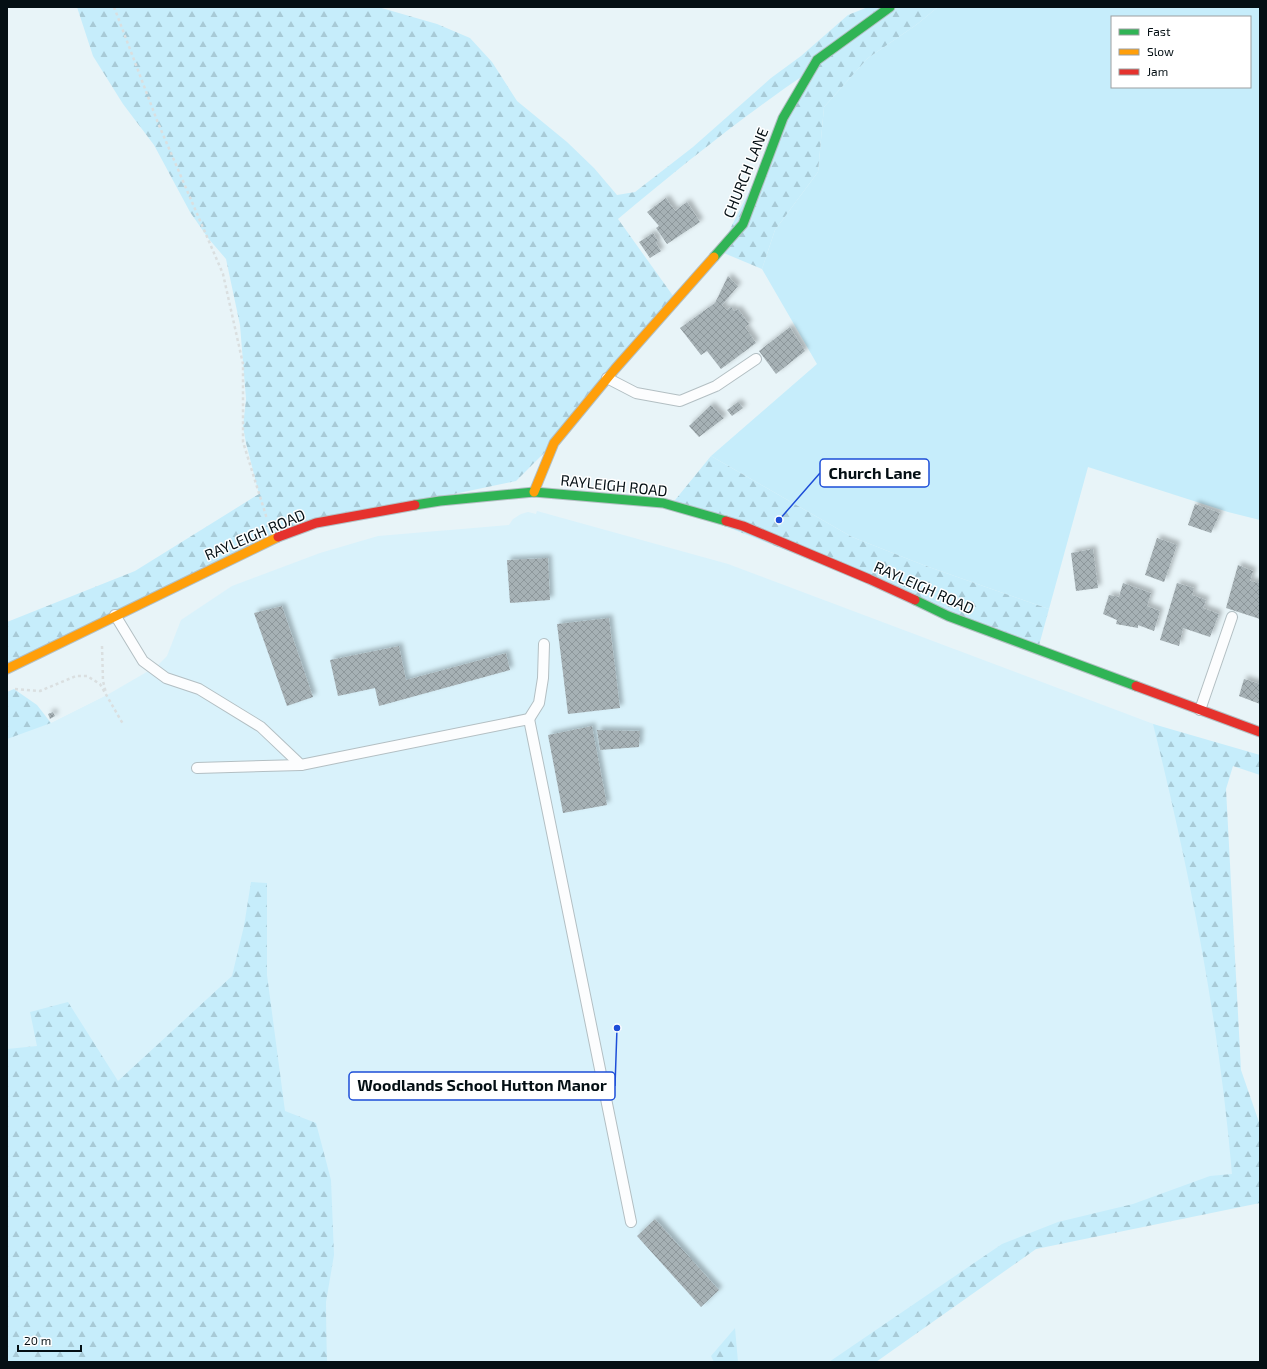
<svg xmlns="http://www.w3.org/2000/svg" width="1267" height="1369" viewBox="0 0 1267 1369" font-family="'Exo 2',sans-serif">
	<style>
		.built { fill: #d9f2fb }
		.green { fill: #c6edfb; fill-rule: evenodd }
		.forest { fill: url(#forest-firs) }
		.building { fill: url(#building-cross-hatch); filter: url(#shadow) }
		.lines { fill: none; stroke-linecap: round; stroke-linejoin: round }
		.lane-casing { stroke: #b3bfc3; stroke-width: 12 }
		.fast-casing { stroke: #b3bfc3; stroke-width: 11 }
		.slow-casing { stroke: #b3bfc3; stroke-width: 11 }
		.jam-casing { stroke: #b3bfc3; stroke-width: 11 }
		.path { stroke: #dadfe0; stroke-width: 2.5; stroke-dasharray: 3 3; stroke-linecap: butt }
		.lane { stroke: #fcfdfe; stroke-width: 10 }
		.fast { stroke: #30b455; stroke-width: 9 }
		.slow { stroke: #ff9f0a; stroke-width: 9 }
		.jam { stroke: #e5322d; stroke-width: 9 }
		.labels { text-anchor: middle; stroke-width: 3; stroke-linejoin: round; paint-order: stroke }
		.street-label { font-size: 15px; fill: #040f14; stroke: #fff }
		.leader { fill: none; stroke: #1d4ed8; stroke-width: 1.5 }
		.callout-dot { fill: #1d4ed8; stroke: #fff; stroke-width: 1.5 }
		.callout { fill: #fff; stroke: #1d4ed8; stroke-width: 1.5 }
		.callout-label { font-size: 16px; text-anchor: middle; font-weight: bold; fill: #040f14 }
	</style>
	<defs>
		<pattern id="forest-firs" width="22" height="20" patternUnits="userSpaceOnUse"><rect width="22" height="20" fill="#c6edfb"/><path d="M5 1l3.5 6h-7zM16 11l3.5 6h-7z" fill="#a8cad6"/></pattern>
		<pattern id="building-cross-hatch" width="8" height="8" patternUnits="userSpaceOnUse"><rect width="8" height="8" fill="#a6b1b5"/><path d="M0 0l8 8M0 8l8-8" fill="none" stroke="#8d979b"/></pattern>
		<filter id="shadow"><feDropShadow dx="3.5" dy="-3.5" stdDeviation="2" flood-color="#0004"/></filter>
	</defs>
	<rect width="100%" height="100%" fill="#e8f4f8"/>
	<polygon class="built" points="537,511 728,564 1196,740 1246,1187 1036,1239 852,1362 327,1362 326,1302 7,1280 7,736 51,723 107,695 157,666 167,656 181,620 232,586 320,553 378,536 509,525 513,519 521,514 528,512 536,514"/>
	<path class="green" d="M938 7H1260V520L1228 512 1088 467 1049 609 926 566 852 537 711 456 817 364 762 269 775 230 818 172 824 107 868 58 916 25ZM1112 17H1250V87H1112Z"/>
	<g class="forest">
		<path d="M77 7H378L437 24 470 38 492 62 517 101 567 142 594 168 617 195 635 192 693 147 771 78 801 56 848 15 868 7H938L916 25 868 58 824 107 818 172 775 230 762 269 719 251 810 71C743 116 680 167 618 219L676 300 554 443 516 481 316 523 7 669V622L135 571 259 494 246 443 243 427 246 399 240 325 226 259 208 238 190 212 154 145 123 104 93 56Z"/>
		<polygon points="711,456 852,537 926,566 1049,609 1038,649 671,505"/>
		<polygon points="14,689 37,705 51,723 7,739 7,692"/>
		<path d="M1153 724 1260 755V775L1233 766 1226 789 1241 1070 1260 1125V1203L1036 1249 876 1362H829L1002 1244 1058 1222 1133 1204 1210 1176 1232 1174C1219 1022 1190 872 1153 724Z"/>
		<polygon points="251,882 267,883 267,975 285,1111 316,1123 331,1180 334,1255 326,1302 327,1362 7,1361 7,1049 37,1046 30,1012 68,1002 118,1081 232,976 244,926"/>
		<polygon points="735,1328 738,1362 714,1362 711,1356"/>
	</g>
	<g class="building">
		<polygon points="666,198 675,211 687,202 700,222 667,244 656,228 659,226 647,212"/>
		<polygon points="653,233 658,241 656,243 661,251 650,258 639,242"/>
		<polygon points="728,276 738,286 722,305 727,310 731,307 734,311 738,309 749,324 745,327 756,343 721,369 707,351 701,355 680,328 715,303"/>
		<polygon points="790,327 805,351 776,374 759,351"/>
		<polygon points="738,402 743,408 732,416 727,410"/>
		<polygon points="711,405 724,418 699,437 689,426"/>
		<polygon points="1195,504 1220,513 1211,533 1188,525"/>
		<polygon points="1157,538 1177,545 1164,582 1145,575"/>
		<polygon points="1093,549 1098,588 1076,591 1071,553"/>
		<polygon points="548,558 550,600 510,603 507,560"/>
		<polygon points="1238,565 1253,571 1250,581 1260,583 1260,619 1226,608"/>
		<polygon points="1123,583 1151,593 1147,606 1160,611 1154,631 1138,625 1138,628 1116,624 1117,620 1103,614 1109,595 1119,597"/>
		<polygon points="1177,583 1194,588 1192,595 1206,600 1203,608 1219,614 1210,637 1183,628 1179,646 1160,640"/>
		<polygon points="282,606 313,697 287,706 254,613"/>
		<polygon points="609,618 620,708 568,714 557,624"/>
		<polygon points="399,646 406,680 506,653 510,670 379,706 375,688 338,696 330,660"/>
		<polygon points="1244,679 1260,684 1260,704 1239,696"/>
		<polygon points="53,712 55,716 50,719 48,714"/>
		<polygon points="592,726 607,805 563,813 548,735"/>
		<polygon points="597,730 640,731 639,747 600,750"/>
		<polygon points="655,1219 719,1290 701,1307 637,1236"/>
	</g>
	<g class="lines">
		<g class="lane-casing">
			<g id="lane">
				<polyline points="607,378 636,393 680,401 716,386 756,359"/>
				<polyline points="115,615 143,661 166,678 199,689 261,727 301,765 529,719 631,1222"/>
				<polyline points="1200,710 1232,617"/>
				<polyline points="529,719 539,703 543,678 544,644"/>
				<polyline points="197,768 301,765"/>
			</g>
		</g>
		<g class="fast-casing">
			<g id="fast">
				<polyline points="714,257 743,224 783,118 817,60 890,7"/>
				<polyline points="415,505 440,501 534,492 663,503 726,521"/>
				<polyline points="915,600 948,616 1136,686"/>
			</g>
		</g>
		<g class="slow-casing">
			<g id="slow">
				<polyline points="534,492 554,443 615,369 714,257"/>
				<polyline points="7,669 278,537"/>
			</g>
		</g>
		<g class="jam-casing">
			<g id="jam">
				<polyline points="726,521 743,526 869,579 915,600"/>
				<polyline points="278,537 316,523 415,505"/>
				<polyline points="1136,686 1260,732"/>
			</g>
		</g>
		<g class="path">
			<polyline points="114,7 158,123 223,274 243,364 243,442 267,519"/>
			<polyline points="102,646 103,681 106,693"/>
			<polyline points="15,689 40,691 76,676 87,676 100,684 123,724"/>
		</g>
		<use href="#lane" class="lane"/>
		<use href="#fast" class="fast"/>
		<use href="#slow" class="slow"/>
		<use href="#jam" class="jam"/>
	</g>
	<g class="labels">
		<g class="street-label">
			<text transform="translate(746 173) rotate(-68)" y="5">CHURCH LANE</text>
			<text transform="translate(614 486) rotate(6)" y="5">RAYLEIGH ROAD</text>
			<text transform="translate(255 535) rotate(-23)" y="5">RAYLEIGH ROAD</text>
			<text transform="translate(924 588) rotate(24)" y="5">RAYLEIGH ROAD</text>
		</g>
	</g>
	<path class="leader" d="M779 520L820 473M617 1028L615 1086"/>
	<g class="callout-dot">
		<circle cx="779" cy="520" r="4"/>
		<circle cx="617" cy="1028" r="4"/>
	</g>
	<g class="callout">
		<rect x="820" y="459" width="109" height="28" rx="4"/>
		<rect x="349" y="1072" width="266" height="28" rx="4"/>
	</g>
	<g class="callout-label">
		<text x="875" y="479">Church Lane</text>
		<text x="482" y="1091">Woodlands School Hutton Manor</text>
	</g>
	<rect width="1267" height="1369" fill="none" stroke="#040f14" stroke-width="16"/>
	<rect x="1111" y="16" width="140" height="72" fill="#ffffff" stroke="#9b9fa1"/>
	<rect x="1119" y="29" width="20" height="6" fill="#30b455" stroke="#9b9fa1"/>
	<text x="1147" y="36" font-size="12" fill="#040f14">Fast</text>
	<rect x="1119" y="49" width="20" height="6" fill="#ff9f0a" stroke="#9b9fa1"/>
	<text x="1147" y="56" font-size="12" fill="#040f14">Slow</text>
	<rect x="1119" y="69" width="20" height="6" fill="#e5322d" stroke="#9b9fa1"/>
	<text x="1147" y="76" font-size="12" fill="#040f14">Jam</text>
	<path d="M18 1345v6h63v-6" fill="none" stroke="#040f14" stroke-width="2"/>
	<text x="24" y="1345" font-size="12" fill="#040f14" stroke="#ffffff" stroke-width="3" paint-order="stroke">20 m</text>
</svg>
